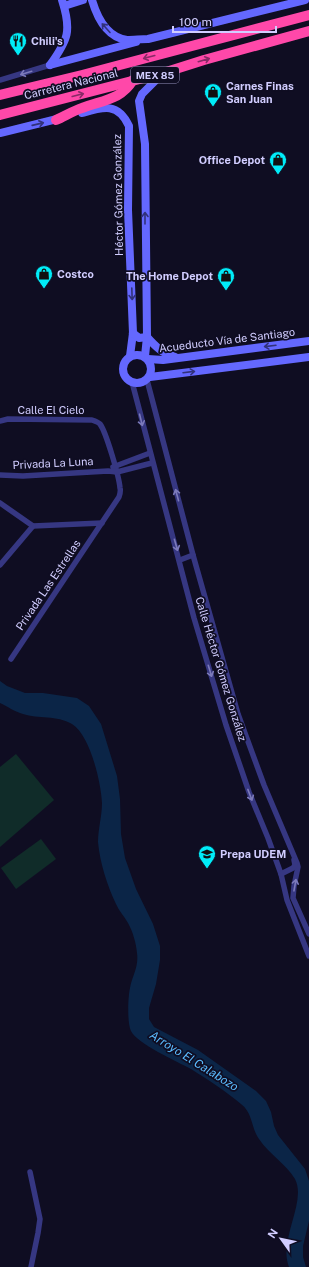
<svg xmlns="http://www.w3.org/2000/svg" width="309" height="1267" viewBox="0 0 309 1267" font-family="'Public Sans',sans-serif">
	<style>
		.green { fill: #102c29 }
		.water { fill: #0b2547 }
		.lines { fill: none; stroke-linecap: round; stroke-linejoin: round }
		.street { stroke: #363782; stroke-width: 5.5 }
		.secondary { stroke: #6468ff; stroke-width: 8 }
		.highway { stroke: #ff48a9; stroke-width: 10 }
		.oneway { stroke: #31317a }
		.oneway2 { stroke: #872a66 }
		.oneway3 { stroke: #7c7aba }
		.labels { text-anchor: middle; stroke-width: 3.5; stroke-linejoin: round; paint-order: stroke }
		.shield { fill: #0f0d22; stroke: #9793bd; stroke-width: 1 }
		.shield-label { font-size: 10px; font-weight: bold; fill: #d1cdff }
		.poi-label { font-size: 11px; font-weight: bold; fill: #d1cdff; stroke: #0f0d22; text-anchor: start }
		.street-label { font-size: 11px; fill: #d1cdff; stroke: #0f0d22 }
		.water-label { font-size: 12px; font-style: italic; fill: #5bbcff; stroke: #0f0d22 }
	</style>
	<rect width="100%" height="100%" fill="#0f0d22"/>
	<g class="green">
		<polygon points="16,754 54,800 0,847 0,767"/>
		<polygon points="41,839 56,859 16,889 1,868"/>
	</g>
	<path class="water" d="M0 681 7 686 25 693H43L77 698 89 706 101 724 117 776 120 799 121 834 125 858 136 889 153 924 160 946V960L156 984 149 1008V1019L154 1027 198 1050 256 1091 266 1101 271 1112 274 1126 278 1135 305 1169 309 1181V1221L303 1246V1257L306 1267H289C278 1240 307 1202 295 1179 286 1164 269 1154 259 1139 251 1128 253 1113 241 1104 227 1092 207 1079 191 1069 178 1062 136 1043 131 1031 127 1023 128 997 130 988 132 976 139 967 137 953 136 943 133 932 128 923 124 916 119 911 116 904 107 885 100 863 98 842 98 829 102 816 102 803 101 782 90 735 72 724 57 715 38 719 23 714 15 712 7 706 0 703Z"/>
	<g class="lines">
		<g class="street">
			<polyline points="0,80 50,65"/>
			<polyline points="147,380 193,555 238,714 264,785 297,863 298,867 294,886 293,898 309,934"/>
			<polyline points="132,382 194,618 226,725 249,792 268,838 281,874 287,900 309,956"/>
			<path d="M0 421 8 419 92 420C95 421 98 422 100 424 106 432 119 476 120 488 121 491 120 494 119 497L11 659"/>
			<polyline points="113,467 150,453"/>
			<polyline points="0,475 23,476 108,471 117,472 152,463"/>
			<polyline points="0,503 33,526 102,523"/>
			<polyline points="180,560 193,555"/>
			<polyline points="0,565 33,526"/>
			<polyline points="281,874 293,868 295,865 294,860"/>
			<polyline points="30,1172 40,1219 38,1233 31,1267"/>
		</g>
		<g class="secondary">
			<path d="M92 0C97 17 106 37 127 40 134 40 141 39 148 39L305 0"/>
			<polyline points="64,6 83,0"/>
			<polyline points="50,65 136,42"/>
			<path d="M50 65C68 40 72 31 62 0"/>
			<path d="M82 113C103 107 118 102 129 126L128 210 133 333 130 356"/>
			<polyline points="0,133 61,118"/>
			<path d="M133 333 139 338 147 337C155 346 163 354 175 357"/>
			<circle cx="137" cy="369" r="14"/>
			<polyline points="145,356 147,337 145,144 139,101 142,94 163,73"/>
			<polyline points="148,359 163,360 309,341"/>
			<polyline points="150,377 309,357"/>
		</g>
		<g class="highway">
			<polyline points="0,95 82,75 309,15"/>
			<polyline points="0,115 163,73 204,60 309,31"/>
			<path d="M56 120C65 116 73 111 82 108 103 100 121 100 133 80"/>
		</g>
	</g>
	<defs><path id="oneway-shaft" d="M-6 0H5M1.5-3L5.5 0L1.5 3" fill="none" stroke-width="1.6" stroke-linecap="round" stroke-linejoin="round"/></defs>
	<g class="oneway">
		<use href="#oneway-shaft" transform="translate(106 28) rotate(-132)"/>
		<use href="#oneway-shaft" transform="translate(38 124) rotate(-13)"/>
		<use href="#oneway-shaft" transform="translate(145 218) rotate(-90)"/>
		<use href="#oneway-shaft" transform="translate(132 294) rotate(88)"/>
		<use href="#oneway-shaft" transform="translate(270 346) rotate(173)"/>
		<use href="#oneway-shaft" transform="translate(189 372) rotate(-7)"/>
	</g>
	<g class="oneway2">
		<use href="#oneway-shaft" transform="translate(149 57) rotate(165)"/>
		<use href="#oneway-shaft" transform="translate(204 60) rotate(-16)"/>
		<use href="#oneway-shaft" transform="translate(78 95) rotate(-14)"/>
	</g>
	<g class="oneway3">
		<use href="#oneway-shaft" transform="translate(26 73) rotate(163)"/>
		<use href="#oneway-shaft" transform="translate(141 420) rotate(76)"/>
		<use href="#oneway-shaft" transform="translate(177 495) rotate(-105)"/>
		<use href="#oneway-shaft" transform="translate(176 545) rotate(74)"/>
		<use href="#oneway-shaft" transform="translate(210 671) rotate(73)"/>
		<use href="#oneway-shaft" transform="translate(250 795) rotate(69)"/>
		<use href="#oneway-shaft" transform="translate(295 885) rotate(-80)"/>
	</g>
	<defs>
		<g id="restaurant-pin" transform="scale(0.9)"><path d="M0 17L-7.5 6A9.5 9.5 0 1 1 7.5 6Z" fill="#00ecf8" stroke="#0f0d22"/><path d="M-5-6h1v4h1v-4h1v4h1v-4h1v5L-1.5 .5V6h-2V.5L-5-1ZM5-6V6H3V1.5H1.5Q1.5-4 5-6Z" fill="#111"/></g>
		<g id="shop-pin" transform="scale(0.9)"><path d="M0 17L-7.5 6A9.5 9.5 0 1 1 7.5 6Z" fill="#00ecf8" stroke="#0f0d22"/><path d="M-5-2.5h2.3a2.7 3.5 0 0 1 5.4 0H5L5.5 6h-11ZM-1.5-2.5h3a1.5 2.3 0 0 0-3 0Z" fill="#111"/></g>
		<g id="school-pin" transform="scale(0.9)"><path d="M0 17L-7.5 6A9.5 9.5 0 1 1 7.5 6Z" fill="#00ecf8" stroke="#0f0d22"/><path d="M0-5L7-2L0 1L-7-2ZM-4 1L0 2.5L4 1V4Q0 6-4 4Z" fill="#111"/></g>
	</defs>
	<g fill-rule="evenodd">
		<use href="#restaurant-pin" x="18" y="41"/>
		<use href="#shop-pin" x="213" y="92"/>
		<use href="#shop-pin" x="278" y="160"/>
		<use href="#shop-pin" x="44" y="274"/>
		<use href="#shop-pin" x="226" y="276"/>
		<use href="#school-pin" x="207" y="854"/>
	</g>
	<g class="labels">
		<rect class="shield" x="131" y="67" width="48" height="16" rx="3"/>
		<g class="shield-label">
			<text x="155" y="79">MEX 85</text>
		</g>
		<g class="poi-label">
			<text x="31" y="45">Chili's</text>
			<text x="226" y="90">Carnes Finas<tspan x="226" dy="13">San Juan</tspan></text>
			<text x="265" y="164" text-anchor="end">Office Depot</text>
			<text x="57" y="278">Costco</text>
			<text x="213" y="280" text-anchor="end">The Home Depot</text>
			<text x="220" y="858">Prepa UDEM</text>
		</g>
		<g class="street-label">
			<text transform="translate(71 84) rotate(-14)" y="4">Carretera Nacional</text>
			<text transform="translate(118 195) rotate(-91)" y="4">Héctor Gómez González</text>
			<text transform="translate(227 340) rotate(-7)" y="4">Acueducto Vía de Santiago</text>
			<text x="51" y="414">Calle El Cielo</text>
			<text transform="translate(53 463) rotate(-3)" y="4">Privada La Luna</text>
			<text transform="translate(48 585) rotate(-56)" y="4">Privada Las Estrellas</text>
			<text transform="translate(221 669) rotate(73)" y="4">Calle Héctor Gómez González</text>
		</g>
		<g class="water-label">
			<text transform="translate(194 1061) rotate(32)" y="4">Arroyo El Calabozo</text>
		</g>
	</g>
	<g transform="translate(281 1239) rotate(303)" stroke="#0f0d22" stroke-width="3" paint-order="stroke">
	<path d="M0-3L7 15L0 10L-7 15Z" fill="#d1cdff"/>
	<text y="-6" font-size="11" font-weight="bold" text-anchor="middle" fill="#d1cdff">N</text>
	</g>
	<path d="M173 26v6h103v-6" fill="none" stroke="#d1cdff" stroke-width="2"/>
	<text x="179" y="26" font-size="12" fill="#d1cdff" stroke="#0f0d22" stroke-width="3" paint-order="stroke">100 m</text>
</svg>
